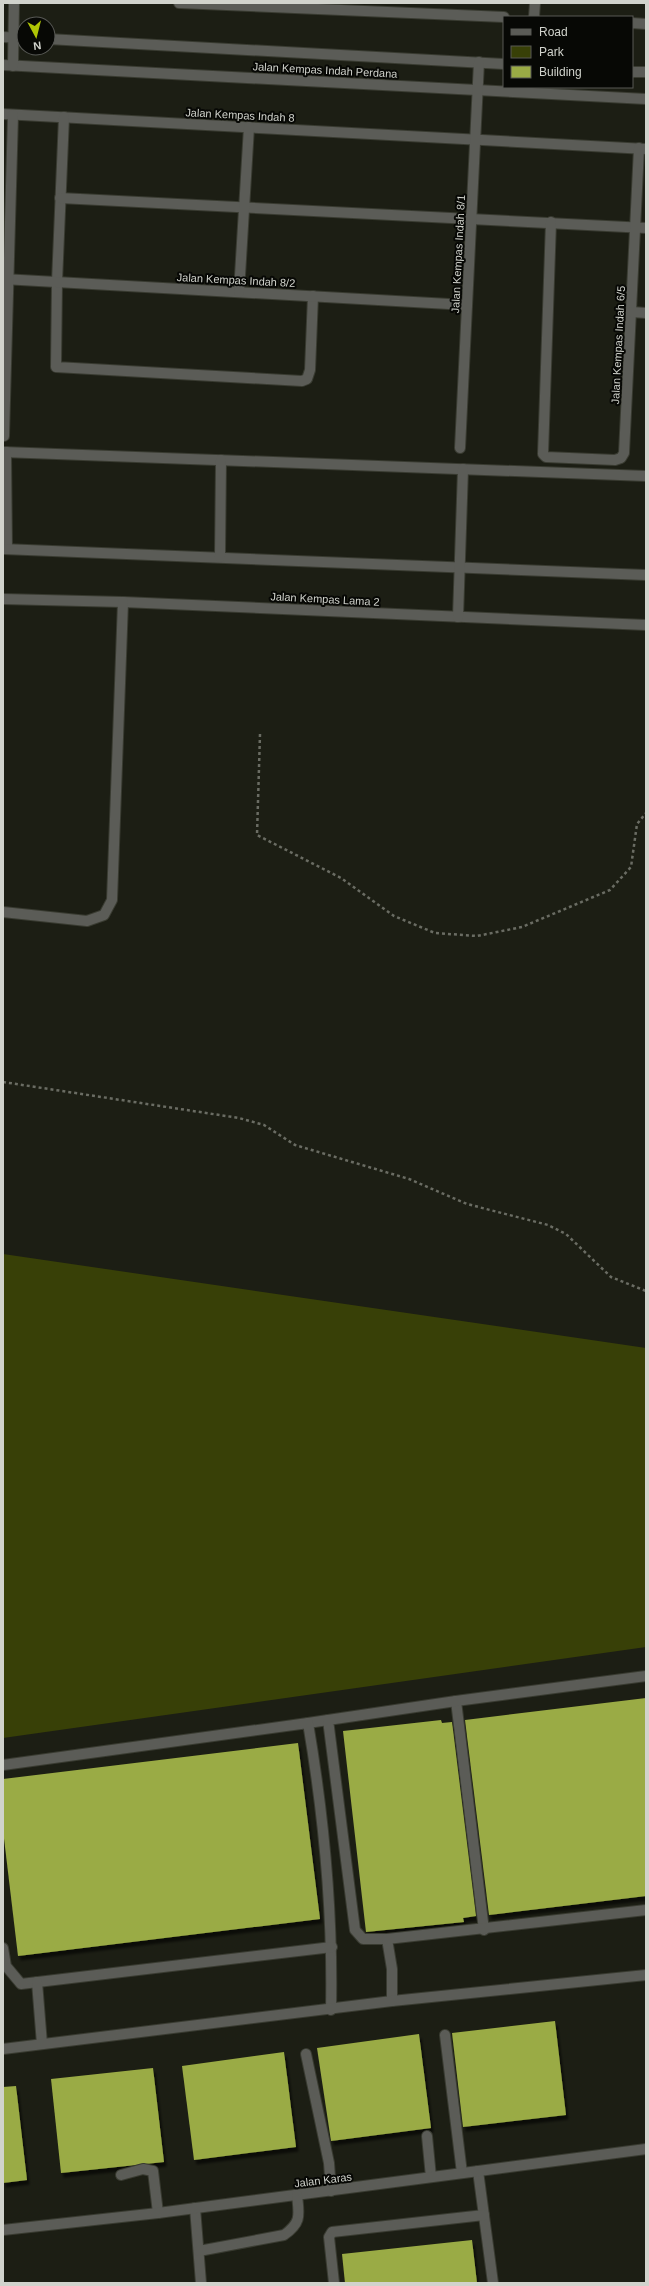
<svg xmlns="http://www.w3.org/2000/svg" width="649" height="2286" viewBox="0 0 649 2286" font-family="Helvetica,sans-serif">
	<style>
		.green { fill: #384007 }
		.building { fill: #9aab45; filter: url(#shadow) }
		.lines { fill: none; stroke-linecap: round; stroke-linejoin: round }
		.minor-casing { stroke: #393b31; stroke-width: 12 }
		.path { stroke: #6a6c63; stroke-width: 2.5; stroke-dasharray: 3 3; stroke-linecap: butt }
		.minor { stroke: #5b5c57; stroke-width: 10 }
		.labels { text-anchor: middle; stroke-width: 4; stroke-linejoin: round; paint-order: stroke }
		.street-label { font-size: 11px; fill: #d1d3cc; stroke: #070805 }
	</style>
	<defs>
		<filter id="shadow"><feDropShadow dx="2.5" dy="4.5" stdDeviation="1" flood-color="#0009"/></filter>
	</defs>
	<rect width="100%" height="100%" fill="#1c1e14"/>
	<polygon class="green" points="3,1254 646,1348 646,1647 3,1738"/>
	<g class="building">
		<polygon points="646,1698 646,1896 489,1915 465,1720"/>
		<polygon points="441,1720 442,1723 452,1722 476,1916 463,1918 464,1922 366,1932 343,1731"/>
		<polygon points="298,1743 320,1919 18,1956 3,1830 3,1779"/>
		<polygon points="555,2021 566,2115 463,2127 452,2033"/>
		<polygon points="419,2034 431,2128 331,2141 317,2048"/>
		<polygon points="284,2052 296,2147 194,2160 182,2066"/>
		<polygon points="153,2068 164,2162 61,2173 51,2079"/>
		<polygon points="16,2086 27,2180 3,2183 3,2087"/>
		<polygon points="472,2240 477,2283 345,2283 342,2254"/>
	</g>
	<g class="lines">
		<g class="minor-casing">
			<g id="minor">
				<polyline points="179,3 504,17"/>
				<polyline points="534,17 535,3"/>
				<polyline points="632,23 646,24"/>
				<polyline points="3,37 24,38"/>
				<polyline points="48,39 504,64"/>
				<polyline points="3,65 646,99"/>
				<polyline points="13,66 14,3"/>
				<polyline points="632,72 646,72"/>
				<polyline points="3,114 646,149"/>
				<polyline points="64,117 57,282 56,367 302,381 307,379 310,370 313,296"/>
				<polyline points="60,198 646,228"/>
				<polyline points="551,222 543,454 546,457 615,460 621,458 624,453 639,148"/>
				<polyline points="3,279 467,305"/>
				<polyline points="239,292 249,127"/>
				<polyline points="632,312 646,313"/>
				<polyline points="4,436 13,115"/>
				<polyline points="460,448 479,62"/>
				<polyline points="3,452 646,476"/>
				<polyline points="6,452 7,549"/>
				<polyline points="3,549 646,575"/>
				<polyline points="220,557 221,460"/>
				<polyline points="3,599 123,602 646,625"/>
				<polyline points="458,617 463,469"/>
				<polyline points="3,912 87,921 104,915 112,900 123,602"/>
				<polyline points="308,1723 328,1720"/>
				<path d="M3 1765 308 1723C324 1817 333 1914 331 2010"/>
				<polyline points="484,1930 456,1701 646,1676"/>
				<polyline points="387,1939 363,1939 355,1930 328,1720 456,1701"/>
				<polyline points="3,1948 6,1966 21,1984 332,1947"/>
				<polyline points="37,1982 42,2044"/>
				<polyline points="392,2001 392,1969 387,1939 646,1910"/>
				<polyline points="445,2035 462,2173"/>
				<polyline points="3,2049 392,2001 646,1975"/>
				<polyline points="306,2054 329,2163 331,2191"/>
				<polyline points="427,2136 431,2177"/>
				<polyline points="478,2171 493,2283"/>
				<polyline points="121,2175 143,2169 153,2171 158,2213"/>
				<polyline points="195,2208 201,2283"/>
				<polyline points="3,2230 158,2213 646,2149"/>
				<path d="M199 2251 284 2235C302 2222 299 2215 297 2195"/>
				<polyline points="334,2283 329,2237 332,2232 484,2215"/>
			</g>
		</g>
		<g class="path">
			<polyline points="260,734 257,835 341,878 394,916 435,933 477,936 522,927 610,890 631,867 637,824 646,813"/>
			<polyline points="3,1082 239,1118 264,1125 295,1145 409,1179 467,1204 548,1225 566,1234 611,1277 646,1291"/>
		</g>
		<use href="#minor" class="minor"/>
	</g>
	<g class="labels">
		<g class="street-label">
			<text transform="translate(325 70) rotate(3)" y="4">Jalan Kempas Indah Perdana</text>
			<text transform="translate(240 115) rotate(3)" y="4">Jalan Kempas Indah 8</text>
			<text transform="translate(458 254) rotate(-87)" y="4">Jalan Kempas Indah 8/1</text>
			<text transform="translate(236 280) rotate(3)" y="4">Jalan Kempas Indah 8/2</text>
			<text transform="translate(618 345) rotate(-87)" y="4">Jalan Kempas Indah 6/5</text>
			<text transform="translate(325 599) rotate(3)" y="4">Jalan Kempas Lama 2</text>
			<text transform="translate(323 2180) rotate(-7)" y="4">Jalan Karas</text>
		</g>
	</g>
	<rect width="649" height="2286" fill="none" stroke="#d1d3cc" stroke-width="8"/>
	<rect x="503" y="16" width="130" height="72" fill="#070805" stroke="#585955"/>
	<rect x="511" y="29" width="20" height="6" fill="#5b5c57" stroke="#585955"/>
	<text x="539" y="36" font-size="12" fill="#d1d3cc">Road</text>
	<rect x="511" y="46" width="20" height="12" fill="#384007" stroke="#585955"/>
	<text x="539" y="56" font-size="12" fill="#d1d3cc">Park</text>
	<rect x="511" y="66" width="20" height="12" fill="#9aab45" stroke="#585955"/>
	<text x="539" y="76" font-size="12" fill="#d1d3cc">Building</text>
	<g transform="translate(36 36) rotate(173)"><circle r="19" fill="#070805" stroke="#585955"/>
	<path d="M0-3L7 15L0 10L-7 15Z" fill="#afc505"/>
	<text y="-6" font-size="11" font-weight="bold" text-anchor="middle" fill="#d1d3cc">N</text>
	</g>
</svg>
